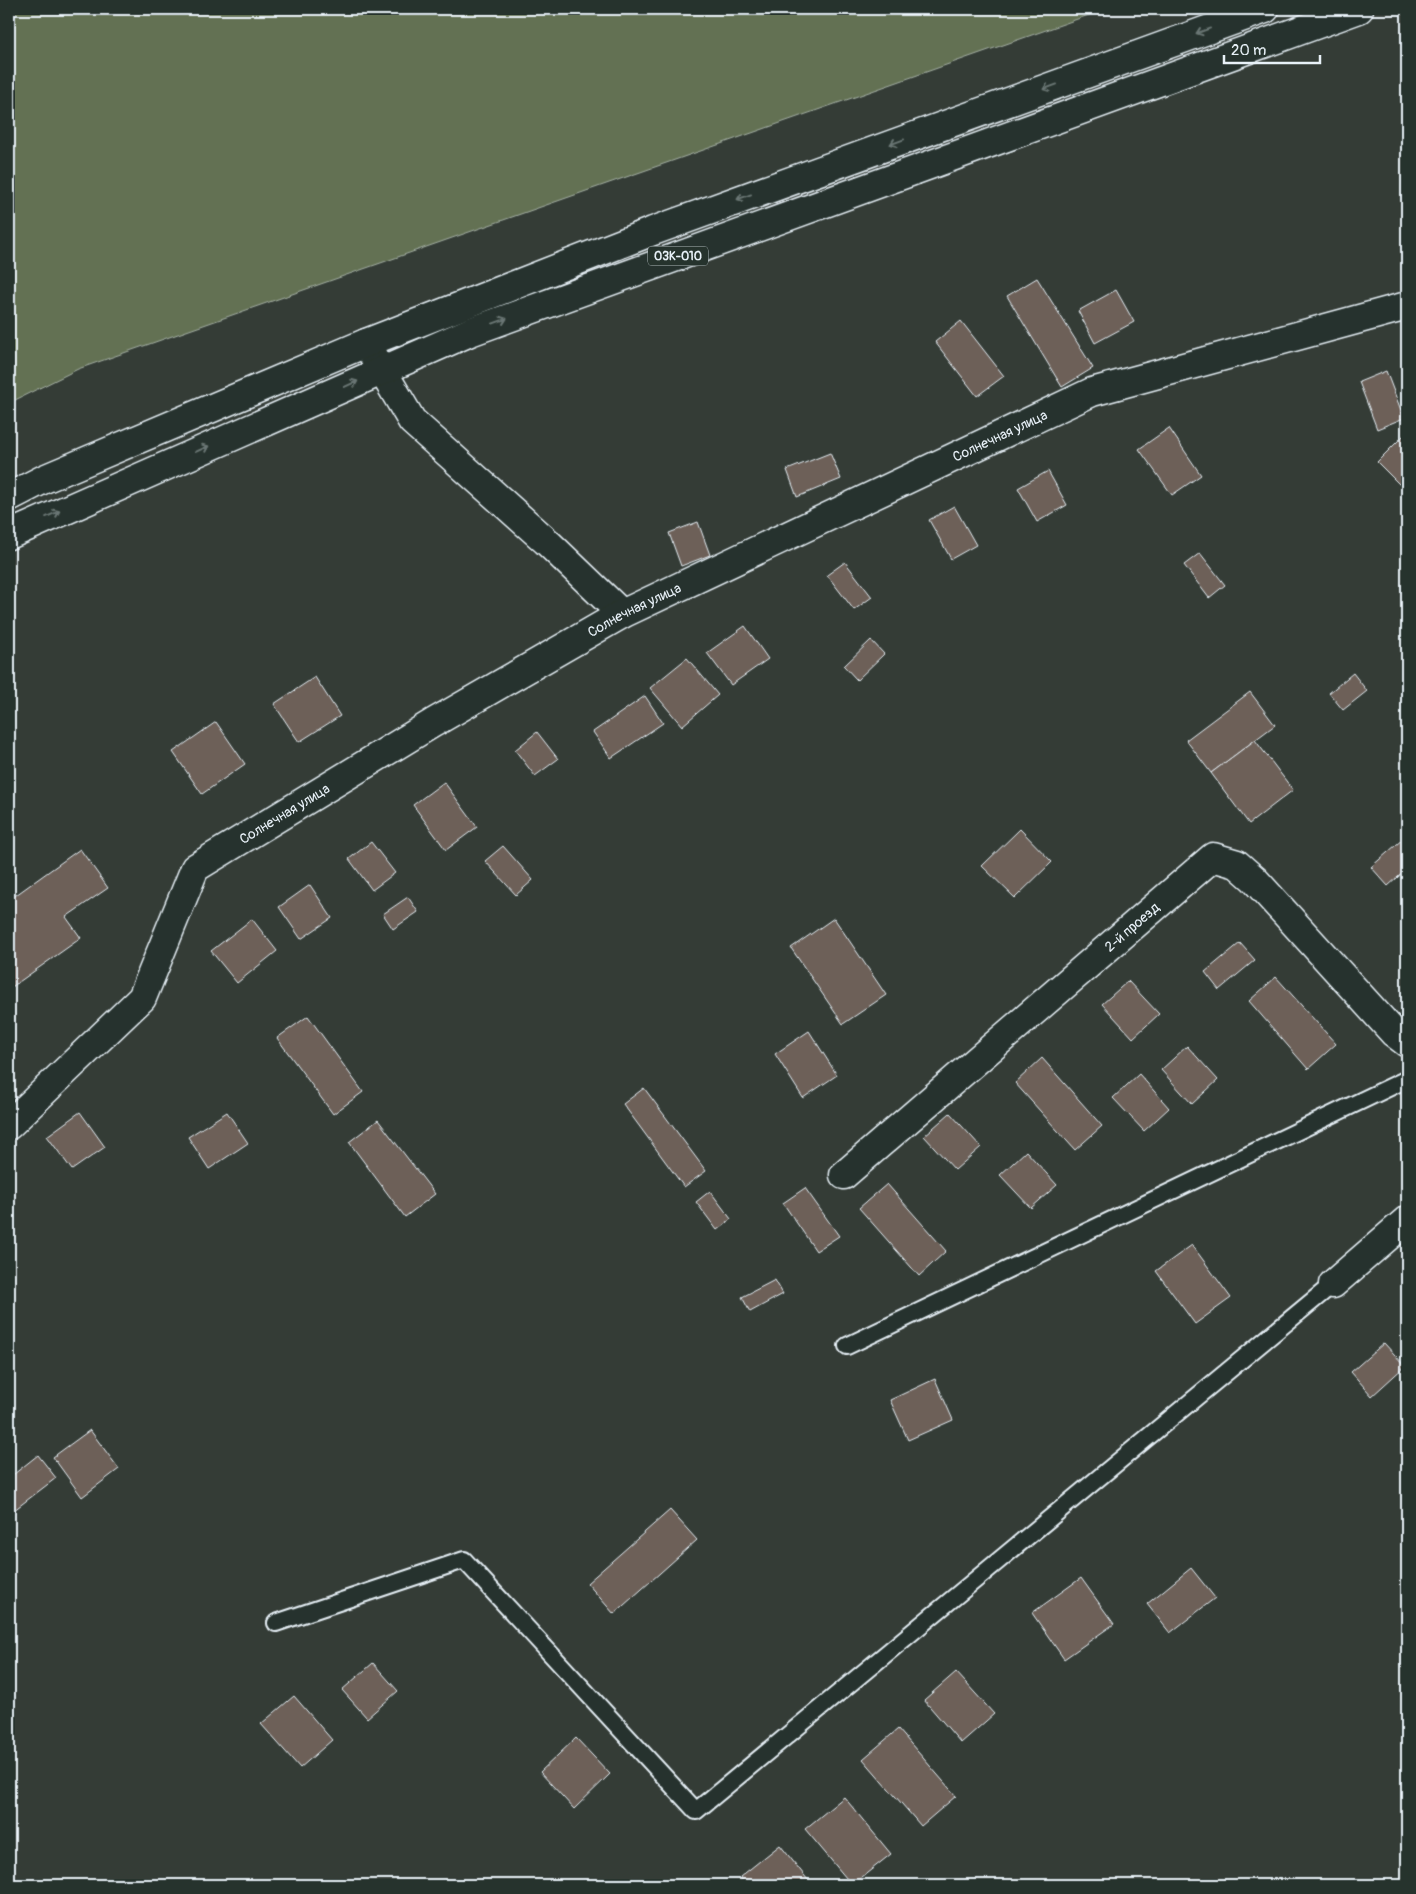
<svg xmlns="http://www.w3.org/2000/svg" width="1416" height="1894" viewBox="0 0 1416 1894" font-family="Pangolin,sans-serif">
	<style>
		.green { fill: #637153; stroke: #a6b1a6 }
		.building { fill: #6d6159; stroke: #e8f1f8 }
		.lines { fill: none; stroke-linecap: round; stroke-linejoin: round }
		.lane-casing { stroke: #e8f1f8; stroke-width: 20 }
		.street-casing { stroke: #e8f1f8; stroke-width: 31 }
		.primary-casing { stroke: #e8f1f8; stroke-width: 31 }
		.lane { stroke: #26332d; stroke-width: 16 }
		.street { stroke: #26332d; stroke-width: 28 }
		.primary { stroke: #26332d; stroke-width: 28 }
		.oneway { stroke: #6a7674 }
		.labels { text-anchor: middle; stroke-width: 4.5; stroke-linejoin: round; paint-order: stroke }
		.shield { fill: #26332d; stroke: #aeb8bb; stroke-width: 1 }
		.shield-label { font-size: 12px; font-weight: bold; fill: #e8f1f8 }
		.street-label { font-size: 14px; fill: #e8f1f8; stroke: #26332d }
	</style>
	<rect width="100%" height="100%" fill="#343c36"/>
	<filter id="ink" filterUnits="userSpaceOnUse"><feTurbulence type="fractalNoise" baseFrequency=".02" numOctaves="2"/><feDisplacementMap in="SourceGraphic" scale="10" xChannelSelector="R" yChannelSelector="G"/><feConvolveMatrix kernelMatrix="1 2 1 2 8 2 1 2 1" color-interpolation-filters="sRGB"/></filter>
	<g filter="url(#ink)">
		<polygon class="green" points="9,9 1106,9 78,369 9,403"/>
		<g class="building">
			<polygon points="1037,278 1093,368 1062,387 1007,296"/>
			<polygon points="1116,290 1134,322 1095,343 1078,311"/>
			<polygon points="961,321 1004,376 977,396 935,342"/>
			<polygon points="1386,371 1404,418 1377,429 1359,382"/>
			<polygon points="1169,428 1201,475 1172,495 1139,449"/>
			<polygon points="1406,433 1407,435 1407,492 1377,462"/>
			<polygon points="830,453 841,479 797,497 787,470"/>
			<polygon points="1048,471 1067,505 1037,522 1018,488"/>
			<polygon points="954,506 976,545 951,559 929,520"/>
			<polygon points="698,522 710,555 681,566 669,533"/>
			<polygon points="1200,553 1225,585 1209,598 1184,565"/>
			<polygon points="845,562 872,597 854,610 827,575"/>
			<polygon points="745,626 768,659 731,685 707,653"/>
			<polygon points="871,640 884,654 857,680 844,666"/>
			<polygon points="687,658 718,695 682,726 650,688"/>
			<polygon points="1353,673 1367,691 1343,710 1329,693"/>
			<polygon points="315,677 340,716 299,742 274,704"/>
			<polygon points="1250,692 1275,725 1211,773 1186,740"/>
			<polygon points="645,696 663,723 611,758 593,732"/>
			<polygon points="216,722 245,764 202,794 173,752"/>
			<polygon points="537,732 558,759 535,776 515,750"/>
			<polygon points="1255,740 1293,790 1249,824 1211,773"/>
			<polygon points="444,782 477,827 446,850 413,805"/>
			<polygon points="1020,829 1052,862 1015,898 982,866"/>
			<polygon points="1404,838 1407,842 1407,869 1388,886 1371,867"/>
			<polygon points="371,842 395,873 372,890 349,859"/>
			<polygon points="503,846 533,880 516,895 485,861"/>
			<polygon points="80,849 108,888 66,917 81,938 9,989 9,927 12,925 9,920 9,900"/>
			<polygon points="310,885 332,918 301,939 279,907"/>
			<polygon points="408,897 418,912 393,929 383,914"/>
			<polygon points="834,918 886,995 843,1024 791,948"/>
			<polygon points="252,919 277,951 237,983 211,951"/>
			<polygon points="1240,943 1255,960 1219,990 1205,972"/>
			<polygon points="1276,977 1336,1044 1308,1069 1249,1001"/>
			<polygon points="1128,981 1159,1014 1133,1038 1102,1004"/>
			<polygon points="308,1016 363,1092 333,1114 277,1038"/>
			<polygon points="809,1031 837,1075 803,1098 775,1054"/>
			<polygon points="1187,1046 1218,1080 1192,1104 1161,1070"/>
			<polygon points="1042,1058 1102,1126 1075,1150 1015,1083"/>
			<polygon points="1139,1074 1169,1108 1144,1131 1113,1098"/>
			<polygon points="644,1088 706,1171 684,1187 623,1104"/>
			<polygon points="80,1112 105,1147 72,1170 47,1136"/>
			<polygon points="227,1112 248,1143 209,1169 188,1137"/>
			<polygon points="950,1113 981,1147 955,1170 924,1136"/>
			<polygon points="378,1120 435,1194 405,1217 349,1142"/>
			<polygon points="1026,1151 1057,1185 1031,1208 1000,1175"/>
			<polygon points="887,1184 946,1251 919,1276 859,1208"/>
			<polygon points="805,1188 839,1236 816,1251 783,1203"/>
			<polygon points="710,1191 731,1219 717,1230 696,1202"/>
			<polygon points="1192,1245 1231,1298 1195,1324 1156,1271"/>
			<polygon points="775,1280 783,1294 750,1312 742,1297"/>
			<polygon points="1384,1343 1405,1366 1372,1396 1351,1372"/>
			<polygon points="935,1379 953,1420 908,1440 890,1400"/>
			<polygon points="90,1430 119,1469 82,1497 53,1457"/>
			<polygon points="38,1455 56,1478 9,1514 9,1478"/>
			<polygon points="670,1510 697,1540 614,1614 587,1583"/>
			<polygon points="1191,1568 1215,1598 1170,1633 1147,1604"/>
			<polygon points="1081,1578 1114,1624 1064,1659 1032,1613"/>
			<polygon points="373,1663 398,1691 367,1718 342,1690"/>
			<polygon points="956,1672 994,1714 961,1743 924,1700"/>
			<polygon points="294,1696 332,1740 300,1768 261,1724"/>
			<polygon points="898,1729 956,1796 921,1826 863,1759"/>
			<polygon points="576,1738 610,1774 574,1809 540,1772"/>
			<polygon points="844,1797 891,1854 852,1885 805,1829"/>
			<polygon points="780,1845 812,1885 746,1885 740,1877"/>
		</g>
		<g class="lines">
			<g class="lane-casing">
				<g id="lane">
					<polyline points="847,1346 1407,1079"/>
					<polyline points="276,1623 464,1560 696,1811 1333,1284"/>
				</g>
			</g>
			<g class="street-casing">
				<g id="street">
					<polyline points="366,343 412,421 546,541 622,614"/>
					<path id="s1" d="M9 1125 142 998 195 868 433 723 622 614 1092 392 1407 306"/>
					<path id="s2" d="M844 1175 1213 857 1237 864 1254 879 1394 1033 1407 1043"/>
					<polyline points="1333,1284 1407,1220"/>
				</g>
			</g>
			<g class="primary-casing">
				<g id="primary">
					<polyline points="9,497 44,479 366,343 653,231 1265,9"/>
					<polyline points="9,535 470,332 1359,9"/>
				</g>
			</g>
			<use href="#lane" class="lane"/>
			<use href="#street" class="street"/>
			<use href="#primary" class="primary"/>
		</g>
		<defs><path id="oneway-shaft" d="M-6 0H5M1.5-3L5.5 0L1.5 3" fill="none" stroke-width="1.6" stroke-linecap="round" stroke-linejoin="round" transform="scale(1.25)"/></defs>
		<g class="oneway">
			<use href="#oneway-shaft" transform="translate(1203 31) rotate(160)"/>
			<use href="#oneway-shaft" transform="translate(1050 87) rotate(160)"/>
			<use href="#oneway-shaft" transform="translate(897 142) rotate(160)"/>
			<use href="#oneway-shaft" transform="translate(744 197) rotate(160)"/>
			<use href="#oneway-shaft" transform="translate(500 321) rotate(-20)"/>
			<use href="#oneway-shaft" transform="translate(351 384) rotate(-24)"/>
			<use href="#oneway-shaft" transform="translate(202 449) rotate(-24)"/>
			<use href="#oneway-shaft" transform="translate(53 514) rotate(-24)"/>
		</g>
	</g>
	<g class="labels">
		<rect class="shield" x="648" y="246.5" width="60" height="19" rx="4"/>
		<g class="shield-label">
			<text x="678" y="260">03К-010</text>
		</g>
		<g class="street-label">
			<text dy="5" stroke="none"><textPath href="#s1" startOffset="1239">Солнечная улица</textPath></text>
			<text dy="5" stroke="none"><textPath href="#s1" startOffset="834">Солнечная улица</textPath></text>
			<text dy="5" stroke="none"><textPath href="#s1" startOffset="429">Солнечная улица</textPath></text>
			<text dy="5" stroke="none"><textPath href="#s2" startOffset="380">2-й проезд</textPath></text>
		</g>
	</g>
	<rect width="1416" height="1894" fill="none" stroke="#26332d" stroke-width="30"/>
	<rect x="15" y="15" width="1386" height="1864" fill="none" stroke="#e8f1f8" stroke-width="2" filter="url(#ink)"/>
	<path d="M1224 55v8h96v-8" fill="none" stroke="#e8f1f8" stroke-width="2.5"/>
	<text x="1231" y="55" font-size="15" fill="#e8f1f8" stroke="#26332d" stroke-width="4" paint-order="stroke">20 m</text>
</svg>
